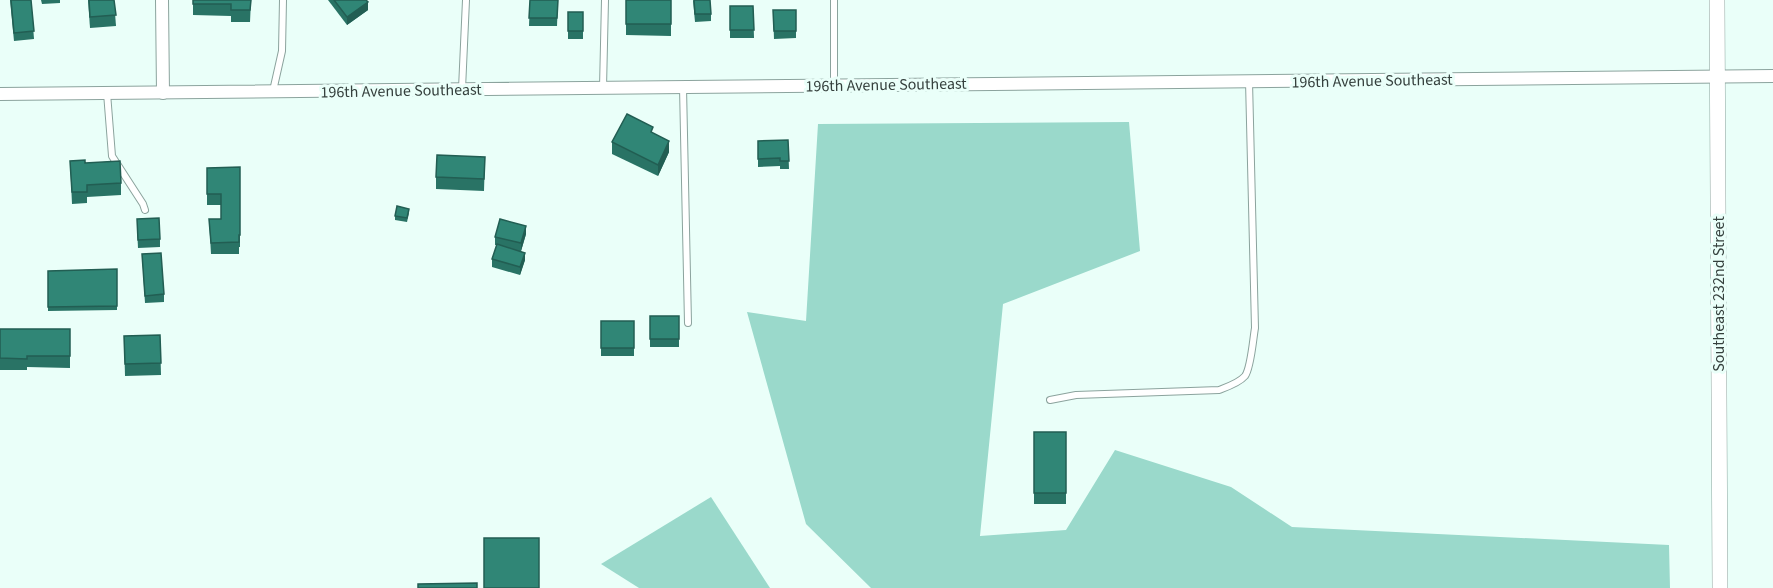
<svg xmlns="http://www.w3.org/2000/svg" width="1773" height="588" viewBox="0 0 1773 588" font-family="'Source Sans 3',sans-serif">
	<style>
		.green { fill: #9ad9cb }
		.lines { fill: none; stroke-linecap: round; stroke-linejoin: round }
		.service-casing { stroke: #8ba39d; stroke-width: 8 }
		.minor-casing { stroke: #8ba39d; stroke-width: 14 }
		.tertiary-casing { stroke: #8ba39d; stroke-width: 16 }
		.service { stroke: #fff; stroke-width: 6 }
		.minor { stroke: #fff; stroke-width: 12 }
		.tertiary { stroke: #fff; stroke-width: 15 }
		.wall { fill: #297365 }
		.shaded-wall { fill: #225e53 }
		.building { fill: #308676; stroke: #225e53; stroke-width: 1.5 }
		.labels { text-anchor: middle; stroke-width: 6; stroke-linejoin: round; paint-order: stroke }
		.street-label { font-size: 16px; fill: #35403d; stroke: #eafff9 }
	</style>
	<rect width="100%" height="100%" fill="#eafff9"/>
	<g class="green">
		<polygon points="1129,122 1140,251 1003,304 980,536 1066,530 1115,450 1231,487 1292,527 1669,545 1670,588 871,588 806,524 747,312 806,321 818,124"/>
		<polygon points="711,497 770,588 639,588 601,564"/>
	</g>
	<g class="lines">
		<g class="service-casing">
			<g id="service">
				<polyline points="834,0 834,85"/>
				<polyline points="683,87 688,323"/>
				<polyline points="603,88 605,0"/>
				<polyline points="462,89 466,0"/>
				<polyline points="273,91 282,51 283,0"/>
				<polyline points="107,93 112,156 143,204 145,210"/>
				<path d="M1050 400 1076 395 1219 390C1227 387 1239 383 1245 376 1251 368 1253 339 1255 328L1249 81"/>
			</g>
		</g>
		<g class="minor-casing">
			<g id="minor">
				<polyline points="162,0 163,93"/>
				<polyline points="0,94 1773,76"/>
			</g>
		</g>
		<g class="tertiary-casing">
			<polyline id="tertiary" points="1717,0 1720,588"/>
		</g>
		<use href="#service" class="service"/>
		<use href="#minor" class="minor"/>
		<use href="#tertiary" class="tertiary"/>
	</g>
	<g class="wall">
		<polygon points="10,0 31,0 34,39 14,41"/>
		<polygon points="41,0 60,0 60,3 42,4"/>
		<polygon points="88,0 114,0 116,26 90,28"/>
		<polygon points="193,0 251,0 250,22 231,22 231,16 193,15"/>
		<polygon points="328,0 366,0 368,10 347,25"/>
		<polygon points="530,0 558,0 557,26 529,26"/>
		<polygon points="626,0 671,0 671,36 626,35"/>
		<polygon points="693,0 711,14 711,21 695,22"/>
		<polygon points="730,6 753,6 754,38 730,38"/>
		<polygon points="773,10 796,10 796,38 774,39"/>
		<rect x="568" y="12" width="15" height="27"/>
		<polygon points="653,133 669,152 658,176 612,154 612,142"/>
		<polygon points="788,140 789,169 780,169 780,166 758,167 758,141"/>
		<polygon points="485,157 484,191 436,189 436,177"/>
		<polygon points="70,161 85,163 121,183 121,195 87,197 87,203 72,204"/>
		<polygon points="240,167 240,247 239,247 239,254 211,254 209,219 221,219 221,205 207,205 207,168"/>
		<polygon points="409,213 407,222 395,220 395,216"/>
		<polygon points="137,227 160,239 160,247 138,248"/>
		<polygon points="526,234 521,251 525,260 520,275 492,267 492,259 497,245 495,245 495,237"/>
		<polygon points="142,254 164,294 164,302 145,303"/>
		<polygon points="117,269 117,310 48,311 48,271"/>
		<rect x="650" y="316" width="29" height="31"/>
		<rect x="601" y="321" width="33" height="35"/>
		<polygon points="0,329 70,329 70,368 27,367 27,370 0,370"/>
		<polygon points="160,335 161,375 125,376 124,336"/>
		<rect x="1034" y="432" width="32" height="72"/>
	</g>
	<g class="shaded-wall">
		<polygon points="368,2 368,10 347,25 347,17"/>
		<polygon points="669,141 669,152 658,176 658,165"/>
		<polygon points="526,226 526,234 521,251 521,243"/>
		<polygon points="525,253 525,260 520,275 520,267"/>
	</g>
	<g class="building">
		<polygon points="11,0 31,0 34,31 14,33"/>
		<polygon points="89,0 114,0 116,15 90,17"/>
		<polygon points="193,0 251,0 250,10 231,10 231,4 193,4"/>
		<polygon points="334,0 366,0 368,2 347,17"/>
		<polygon points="530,0 558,0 557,18 529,18"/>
		<rect x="626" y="0" width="45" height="24"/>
		<polygon points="694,0 710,0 711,14 695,14"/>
		<polygon points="730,6 753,6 754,30 730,30"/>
		<polygon points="773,10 796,10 796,31 774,31"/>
		<rect x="568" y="12" width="15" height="19"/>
		<polygon points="627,114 653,127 651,132 669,141 658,165 612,142"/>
		<polygon points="788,140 789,161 780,161 780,158 758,159 758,141"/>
		<polygon points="437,155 485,157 484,179 436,177"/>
		<polygon points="85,160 85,163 120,161 121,183 87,185 87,192 72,192 70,161"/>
		<polygon points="240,167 240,235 239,235 239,242 211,243 209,219 221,219 221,194 207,194 207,168"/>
		<polygon points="397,206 409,209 407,218 395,216"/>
		<polygon points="159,218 160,239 138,240 137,219"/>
		<polygon points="500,219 526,226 521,243 495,237"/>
		<polygon points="497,244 525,253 520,267 492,259"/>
		<polygon points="161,253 164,294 145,296 142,254"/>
		<polygon points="117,269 117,306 48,307 48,271"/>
		<rect x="650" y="316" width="29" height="23"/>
		<rect x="601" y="321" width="33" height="27"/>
		<polygon points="0,329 70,329 70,356 27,356 27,359 0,358"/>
		<polygon points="160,335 161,363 125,364 124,336"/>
		<rect x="1034" y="432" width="32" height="61"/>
		<rect x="484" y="538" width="55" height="50"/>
		<polygon points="477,583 477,588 418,588 418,584"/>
	</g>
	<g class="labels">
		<g class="street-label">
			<text transform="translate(1372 80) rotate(-1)" y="6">196th Avenue Southeast</text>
			<text transform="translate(886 84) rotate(-1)" y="6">196th Avenue Southeast</text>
			<text transform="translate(401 90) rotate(-1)" y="6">196th Avenue Southeast</text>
			<text transform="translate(1718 294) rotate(-90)" y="6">Southeast 232nd Street</text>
		</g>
	</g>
</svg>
